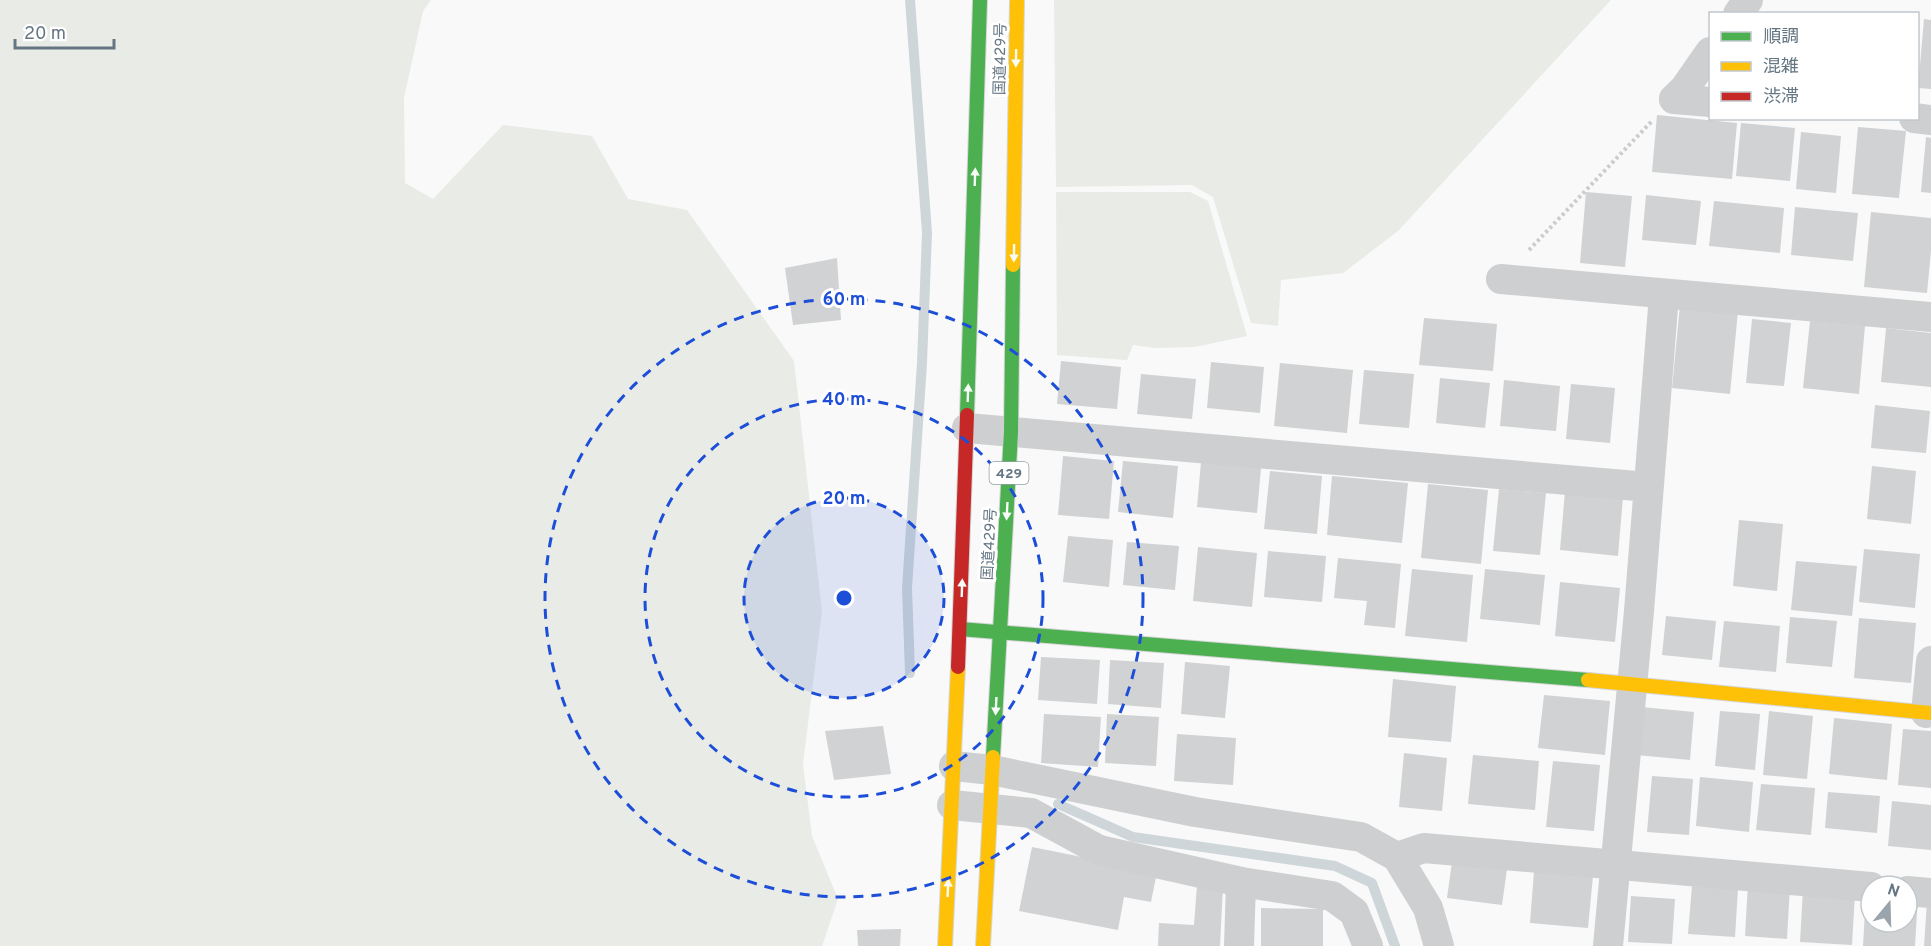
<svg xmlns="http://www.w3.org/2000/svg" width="1931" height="946" viewBox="0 0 1931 946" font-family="Overpass,'Noto Sans JP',sans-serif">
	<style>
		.green { fill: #e8ebe6 }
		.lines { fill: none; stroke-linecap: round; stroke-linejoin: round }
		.stream { stroke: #ced6d9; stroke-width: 10 }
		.building { fill: #d0d2d3 }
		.fast-casing { stroke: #d5d6d7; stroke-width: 16 }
		.slow-casing { stroke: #d5d6d7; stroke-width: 16 }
		.jam-casing { stroke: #d5d6d7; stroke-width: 16 }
		.path { stroke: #cbcccd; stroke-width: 4; stroke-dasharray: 3 3; stroke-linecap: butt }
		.street { stroke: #cecfd0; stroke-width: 30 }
		.fast { stroke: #4caf50; stroke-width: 14 }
		.slow { stroke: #ffc107; stroke-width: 14 }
		.jam { stroke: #c62828; stroke-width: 14 }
		.oneway { fill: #f6fbf6 }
		.ring { fill: none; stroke: #1d4ed8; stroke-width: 3; stroke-dasharray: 10 8 }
		.labels { text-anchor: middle; stroke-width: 6; stroke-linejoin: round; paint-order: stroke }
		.shield { fill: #fff; stroke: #939fa8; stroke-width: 1.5 }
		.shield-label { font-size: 14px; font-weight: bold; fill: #657683 }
		.street-label { font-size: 15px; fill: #657683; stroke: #fff }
		.centre { fill: #1d4ed8; stroke: #fff; stroke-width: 3 }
		.ring-label { font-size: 18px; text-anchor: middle; font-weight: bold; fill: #1d4ed8; stroke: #fff; stroke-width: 6; stroke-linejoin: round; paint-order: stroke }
	</style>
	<rect width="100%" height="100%" fill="#f9f9f9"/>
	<g class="green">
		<polygon points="0,0 431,0 423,11 404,98 405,183 433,199 503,125 592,136 628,199 687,210 794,361 822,611 803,764 812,836 838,899 822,946 0,946"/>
		<polygon points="1054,0 1611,0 1398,231 1343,273 1281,280 1278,326 1251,323 1213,197 1192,185 1056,187"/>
		<polygon points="1056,192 1190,192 1208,201 1247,336 1195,347 1154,348 1133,345 1127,360 1057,355"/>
	</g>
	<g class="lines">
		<g class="stream">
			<polyline points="910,0 927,233 922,363 907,588 910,673"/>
			<polyline points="1058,804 1133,837 1335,866 1372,883 1395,946"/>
		</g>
	</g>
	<g class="building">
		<polygon points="1924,19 1931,20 1931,89 1918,88"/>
		<polygon points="1657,115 1737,123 1732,179 1652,172"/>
		<polygon points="1741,123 1795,128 1790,181 1736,176"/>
		<polygon points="1858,127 1906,131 1899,198 1852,194"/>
		<polygon points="1801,132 1841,136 1836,193 1796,189"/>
		<polygon points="1926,137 1931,138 1931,193 1921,192"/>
		<polygon points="1586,192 1632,196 1625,267 1580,263"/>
		<polygon points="1646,195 1701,201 1696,245 1642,240"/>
		<polygon points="1714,201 1784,208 1780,253 1709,246"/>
		<polygon points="1795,207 1858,213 1853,261 1791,255"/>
		<polygon points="1871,212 1931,218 1931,251 1927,293 1864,287"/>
		<polygon points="837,258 841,320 793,325 785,268"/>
		<polygon points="1680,305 1738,311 1730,394 1672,388"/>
		<polygon points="1424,318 1497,324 1493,371 1419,365"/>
		<polygon points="1752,319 1791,323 1784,386 1746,383"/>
		<polygon points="1810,321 1865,326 1859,394 1803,388"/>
		<polygon points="1886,328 1931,333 1931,387 1881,382"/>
		<polygon points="1061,361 1121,367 1117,409 1057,404"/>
		<polygon points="1211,362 1264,367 1260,413 1207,408"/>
		<polygon points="1280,363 1353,370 1347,433 1274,426"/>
		<polygon points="1364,370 1414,374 1409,428 1359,424"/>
		<polygon points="1141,374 1196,379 1192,419 1137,414"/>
		<polygon points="1440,378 1490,383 1485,428 1436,423"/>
		<polygon points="1504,380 1560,386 1556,431 1500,426"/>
		<polygon points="1571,384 1615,388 1610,443 1566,439"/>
		<polygon points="1875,405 1930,411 1926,453 1871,448"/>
		<polygon points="1063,456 1114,461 1109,519 1058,515"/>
		<polygon points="1123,461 1178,466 1173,518 1118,512"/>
		<polygon points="1201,462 1261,468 1257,513 1197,507"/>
		<polygon points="1872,466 1916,471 1911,524 1867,519"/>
		<polygon points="1270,471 1322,476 1317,534 1264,529"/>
		<polygon points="1332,476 1408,483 1402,543 1327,535"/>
		<polygon points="1428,484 1488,490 1481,564 1421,558"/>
		<polygon points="1499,489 1546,493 1540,555 1493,551"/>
		<polygon points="1565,491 1623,497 1618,556 1560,550"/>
		<polygon points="1739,520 1783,524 1777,591 1733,586"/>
		<polygon points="1068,536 1113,540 1109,587 1063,582"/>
		<polygon points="1127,542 1179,546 1175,590 1123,585"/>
		<polygon points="1198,547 1257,553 1252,607 1193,601"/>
		<polygon points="1864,549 1920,554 1915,608 1859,602"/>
		<polygon points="1268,551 1326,556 1322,602 1264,597"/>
		<polygon points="1338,558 1401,564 1395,628 1364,625 1367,601 1334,598"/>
		<polygon points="1796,561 1857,566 1852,616 1791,610"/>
		<polygon points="1412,569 1473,575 1467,642 1405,636"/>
		<polygon points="1485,569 1545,575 1540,625 1480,619"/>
		<polygon points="1560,582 1620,588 1615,642 1555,636"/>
		<polygon points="1666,616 1716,621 1712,660 1662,655"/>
		<polygon points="1790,617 1837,621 1832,667 1786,663"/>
		<polygon points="1859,618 1916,623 1911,683 1854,678"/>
		<polygon points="1724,621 1780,626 1776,672 1719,667"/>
		<polygon points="1041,657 1100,660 1097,704 1038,700"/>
		<polygon points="1110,660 1164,663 1161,708 1108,704"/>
		<polygon points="1185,662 1230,666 1225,718 1181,714"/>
		<polygon points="1393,679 1456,686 1451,742 1388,737"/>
		<polygon points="1544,695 1610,701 1605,755 1538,748"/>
		<polygon points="1641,707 1694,712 1690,760 1636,755"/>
		<polygon points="1720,711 1760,714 1755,770 1715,766"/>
		<polygon points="1769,711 1813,716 1807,779 1763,775"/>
		<polygon points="1044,714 1101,717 1098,767 1041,763"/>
		<polygon points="1107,714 1159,717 1156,766 1105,763"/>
		<polygon points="1834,718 1892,724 1887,780 1829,774"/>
		<polygon points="883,726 891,774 834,780 825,731"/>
		<polygon points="1903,729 1931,731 1931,788 1898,785"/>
		<polygon points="1177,734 1236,738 1233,785 1174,781"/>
		<polygon points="1404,753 1447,758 1442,811 1399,807"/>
		<polygon points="1473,755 1539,761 1535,810 1468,804"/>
		<polygon points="1553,761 1600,765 1594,831 1546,827"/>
		<polygon points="1652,776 1693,779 1689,835 1647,832"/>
		<polygon points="1700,777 1753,782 1749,832 1696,826"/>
		<polygon points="1761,784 1815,788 1811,835 1756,830"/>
		<polygon points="1828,792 1880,796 1877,833 1825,828"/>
		<polygon points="1892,801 1931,805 1931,850 1888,846"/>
		<polygon points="1032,847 1157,872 1151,902 1124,897 1118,930 1019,911"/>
		<polygon points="1452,862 1507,869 1502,905 1447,898"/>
		<polygon points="1534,871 1593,876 1588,928 1530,923"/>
		<polygon points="1748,883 1790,886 1787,939 1745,936"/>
		<polygon points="1197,885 1223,886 1220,946 1158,946 1159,923 1194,925"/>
		<polygon points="1692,886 1738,889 1735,937 1688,934"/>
		<polygon points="1803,889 1855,893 1852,945 1800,942"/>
		<polygon points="1866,893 1871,893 1871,922 1907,922 1907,896 1918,896 1915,946 1863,946"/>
		<polygon points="1631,896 1675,899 1672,944 1628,942"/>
		<polygon points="1927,901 1931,901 1931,946 1924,946"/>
		<polygon points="1261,908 1323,909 1323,946 1261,946"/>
		<polygon points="901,929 900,946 858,946 857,930"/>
	</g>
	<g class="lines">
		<g class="fast-casing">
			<g id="fast">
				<polyline points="967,415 980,0"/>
				<polyline points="960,629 1588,680"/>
				<polyline points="993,757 1011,432 1013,265"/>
			</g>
		</g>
		<g class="slow-casing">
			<g id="slow">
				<polyline points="1013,265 1017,0"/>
				<polyline points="1588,680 1931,713"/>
				<polyline points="945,946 958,667"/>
				<polyline points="983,946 993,757"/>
			</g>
		</g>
		<g class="jam-casing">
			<polyline id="jam" points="958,667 967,415"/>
		</g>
		<polyline class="path" points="1529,250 1652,121"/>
		<g class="street">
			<polyline points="1738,14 1748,0"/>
			<polyline points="1674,99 1685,88 1710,52"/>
			<polyline points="1674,99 1710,102"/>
			<polyline points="1914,118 1931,120"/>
			<polyline points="1501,279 1931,317"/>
			<polyline points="967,428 1648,487"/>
			<polyline points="1926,713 1931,661"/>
			<polyline points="954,766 992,770 1195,812 1361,837 1397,857 1428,908 1439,946"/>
			<polyline points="952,805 1031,813 1099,850 1241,882 1332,896 1354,912 1368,946"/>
			<polyline points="1397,857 1424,848 1871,887"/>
			<polyline points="1907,891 1931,893"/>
			<polyline points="1239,946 1241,882"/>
			<polyline points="1608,946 1639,611 1664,295"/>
		</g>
		<use href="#fast" class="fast"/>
		<use href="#slow" class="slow"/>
		<use href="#jam" class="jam"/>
	</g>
	<defs><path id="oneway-solid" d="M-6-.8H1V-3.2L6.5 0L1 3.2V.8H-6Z" transform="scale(1.5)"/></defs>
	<g class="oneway">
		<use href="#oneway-solid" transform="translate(1016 58) rotate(91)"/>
		<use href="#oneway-solid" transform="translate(975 177) rotate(-88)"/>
		<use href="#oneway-solid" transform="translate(1014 253) rotate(91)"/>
		<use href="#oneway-solid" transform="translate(968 393) rotate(-88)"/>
		<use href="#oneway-solid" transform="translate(1007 511) rotate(93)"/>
		<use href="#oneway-solid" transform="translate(962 588) rotate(-88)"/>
		<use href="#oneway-solid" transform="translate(996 706) rotate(93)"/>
		<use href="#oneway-solid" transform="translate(948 888) rotate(-87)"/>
	</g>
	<circle cx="844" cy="598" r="100" fill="#1d4ed8" fill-opacity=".12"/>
	<g class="ring">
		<circle cx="844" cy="598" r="100"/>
		<circle cx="844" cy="598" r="199"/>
		<circle cx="844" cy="598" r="299"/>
	</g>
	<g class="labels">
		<rect class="shield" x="989.5" y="462" width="39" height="22" rx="4.5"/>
		<g class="shield-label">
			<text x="1009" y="478">429</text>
		</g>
		<g class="street-label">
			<text transform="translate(1000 59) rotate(-89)" y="5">国道429号</text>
			<text transform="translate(989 544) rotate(-87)" y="5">国道429号</text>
		</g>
	</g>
	<circle cx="844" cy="598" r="9" class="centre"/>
	<g class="ring-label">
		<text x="844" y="305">60 m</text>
		<text x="844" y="405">40 m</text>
		<text x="844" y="504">20 m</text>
	</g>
	<rect x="1709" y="12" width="210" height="108" fill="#ffffff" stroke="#c1c8cd" stroke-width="1.5"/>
	<rect x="1721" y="32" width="30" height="9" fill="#4caf50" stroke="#c1c8cd" stroke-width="1.5"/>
	<text x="1763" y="42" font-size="18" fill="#657683">順調</text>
	<rect x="1721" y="62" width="30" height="9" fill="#ffc107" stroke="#c1c8cd" stroke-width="1.5"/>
	<text x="1763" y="72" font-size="18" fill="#657683">混雑</text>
	<rect x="1721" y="92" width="30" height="9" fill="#c62828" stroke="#c1c8cd" stroke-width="1.5"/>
	<text x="1763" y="102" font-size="18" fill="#657683">渋滞</text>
	<g transform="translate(1889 904) rotate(19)"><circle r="28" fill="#ffffff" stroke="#c1c8cd" stroke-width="1.5"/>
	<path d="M0-4.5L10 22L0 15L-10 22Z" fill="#99a4ac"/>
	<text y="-9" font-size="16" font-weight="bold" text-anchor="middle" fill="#657683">N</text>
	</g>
	<path d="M15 39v9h99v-9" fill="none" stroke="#657683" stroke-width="3"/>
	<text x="24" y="39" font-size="18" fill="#657683" stroke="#ffffff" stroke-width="4.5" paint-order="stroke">20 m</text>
</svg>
